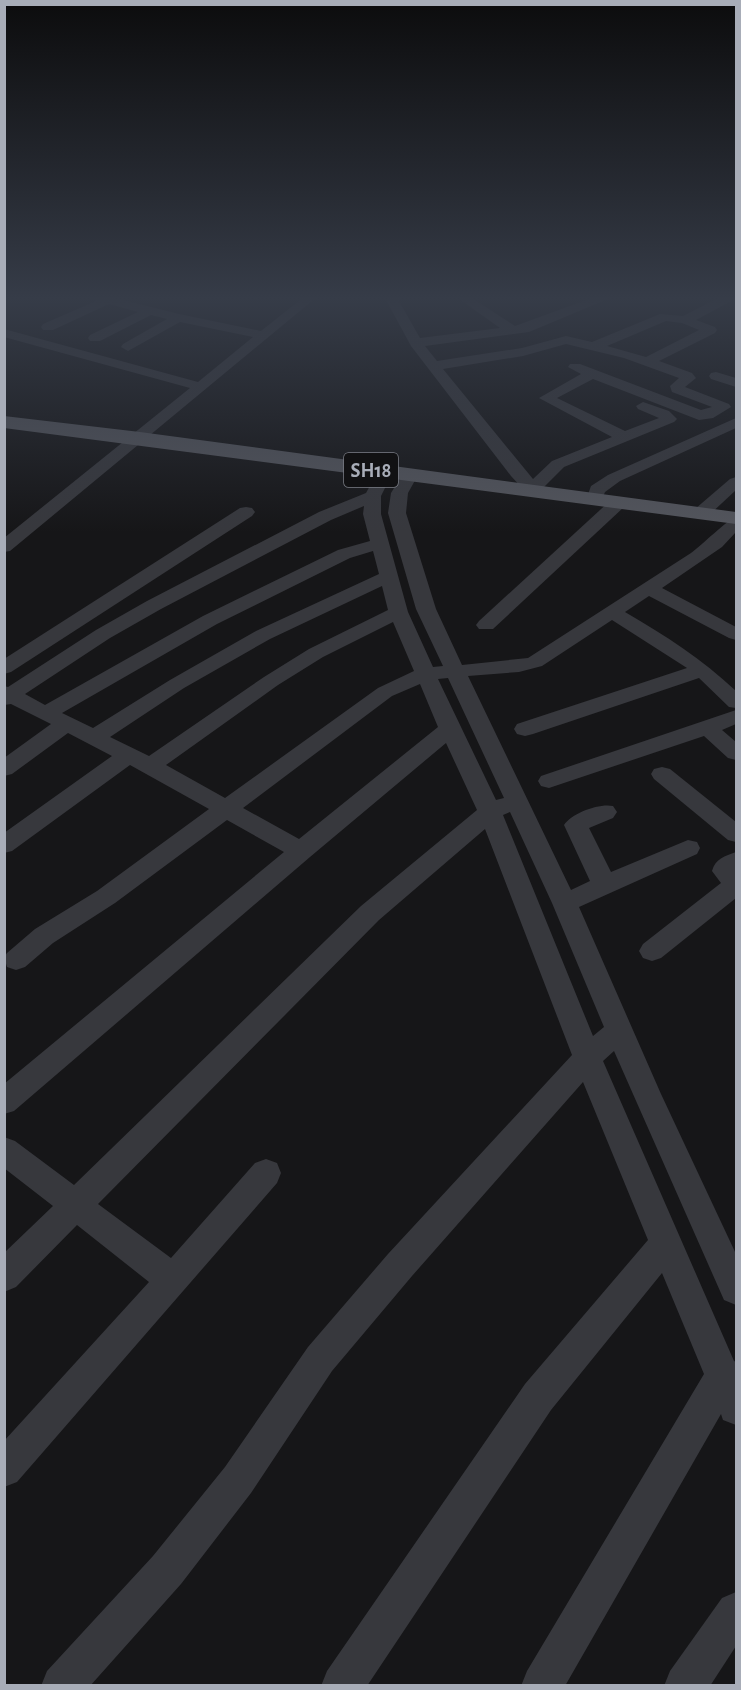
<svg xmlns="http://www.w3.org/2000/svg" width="741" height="1690" viewBox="0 0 741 1690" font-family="'Alegreya Sans',sans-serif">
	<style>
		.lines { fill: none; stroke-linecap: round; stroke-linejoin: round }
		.minor { fill: #37383d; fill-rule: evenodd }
		.major { fill: #53555c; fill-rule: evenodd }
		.labels { text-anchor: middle; stroke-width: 4.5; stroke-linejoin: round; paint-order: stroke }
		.shield { fill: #111113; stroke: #7b7e86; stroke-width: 1.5 }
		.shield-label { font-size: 20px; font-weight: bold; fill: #a8adb8 }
	</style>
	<rect width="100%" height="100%" fill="#161618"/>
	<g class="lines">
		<g class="minor">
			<polygon points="87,296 107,296 179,314 261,331 305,296 318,296 10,551 4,552 4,538 190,388 4,337 4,329 198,382 253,337 180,322 128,351 121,347 123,344 167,319 151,315 100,341 90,341 88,338 90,335 138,312 109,304 53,330 43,330 41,327 43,324 96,301"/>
			<path d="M390 296H403L399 301 420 338 500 328 455 296H469L515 326 597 296H615L529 332 425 346 437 361 522 348 566 336 592 342 660 314 683 316 722 296H736L735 299 696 320 715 327 717 330 715 333 659 361 692 373 696 378 685 387 729 404 731 407 713 418 699 420 593 379 557 398 625 431 659 418 638 409 636 406 643 402 669 411 677 419 674 422 564 467 536 495H524L522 491 523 489 511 476 411 346 386 300ZM666 321 682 323 699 330 646 357 607 346ZM566 344 624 358 679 378 670 386 672 392 712 407 701 410 580 364H570L568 367 581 374 539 398 612 437 552 461 533 479 443 369 523 356Z"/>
			<polygon points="716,372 736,378 736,387 711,379 709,376 711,373"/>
			<polygon points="736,418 736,428 620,481 605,492 600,504 594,505 586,500 591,486 608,475"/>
			<path d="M385 467 393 472 381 496V514L408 612 433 667 443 666 416 609 388 513 391 493 404 472 410 470 418 475 408 493 406 513 436 609 462 665 528 658 691 553C701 546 728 519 736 517V532L722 547 662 588 736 627V640L729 638 649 596 625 612C666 636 702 659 736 691V708L729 707 699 678 533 734 525 736 517 734 514 729 517 724 687 668 612 620 542 666 519 672 468 676 571 890 590 881 564 825C572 813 599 803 613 806L617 812 613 818 589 828 611 872 688 840 697 842 700 848 697 854 579 907 661 1094 736 1254V1305L724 1300 614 1051 603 1061 734 1361 736 1362V1425L723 1420 721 1414 565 1686H521L527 1671 704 1374 662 1273 551 1410 367 1686H321L327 1671 525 1384 648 1240 583 1082 412 1276 332 1371 251 1493 181 1584 90 1686H41L47 1671 153 1556 225 1467 308 1347 388 1254 572 1055 485 829 379 920 98 1204 171 1258 255 1163 266 1159 277 1163 281 1173 277 1183 17 1482 4 1487V1441L149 1282 77 1225 16 1287 4 1292V1253L53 1206 4 1168V1137L15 1141 74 1185 361 906 477 810 446 743 310 857 14 1111 4 1114V1084L284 852 227 820 115 903 53 943 25 967 16 970 7 967 4 957 7 953 35 929 97 891 209 809 130 765 12 851 4 853V833L112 756 68 733 12 774 4 776V758L51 724 11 704 4 705V686L8 687 96 630 147 601 319 512 366 493 379 469ZM364 506 363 514 370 541 338 550 203 616 45 705 25 694 110 638 161 609 331 520ZM373 551 379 574 256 631 170 680 93 728 62 713 217 624 350 558ZM382 586 388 610 309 649 264 677 149 756 110 737 184 688 270 639ZM393 622 414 671 378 688 225 798 166 765 278 685 323 657ZM448 678 504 798 496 800 438 679ZM420 684 438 727 299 839 243 808 392 696ZM510 812 552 903 604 1027 593 1036 503 815Z"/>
			<polygon points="736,477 736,490 707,517 695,517 692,513 695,509 730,479"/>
			<polygon points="618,498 624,499 626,503 624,507 493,629 479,629 476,625 479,621 612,499"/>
			<polygon points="246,507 252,508 255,512 252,516 11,672 4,674 4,659 240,508"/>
			<polygon points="736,710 736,724 722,730 736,742 736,760 728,758 704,736 549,788 541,786 538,781 541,776"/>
			<polygon points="662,767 670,769 736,822 736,842 728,840 654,779 651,774 654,769"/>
			<path d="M736 852V898L661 958 652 961 643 958 639 951 643 944 721 883 712 871C715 859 725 856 736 852Z"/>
			<polygon points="736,1592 736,1646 710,1686 664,1686 670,1671 722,1598"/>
		</g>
		<polygon class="major" points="4,416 140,432 736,512 736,524 4,428"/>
	</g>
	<linearGradient id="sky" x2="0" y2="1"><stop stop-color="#0c0c0d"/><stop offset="0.56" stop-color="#363c48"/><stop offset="1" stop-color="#363c48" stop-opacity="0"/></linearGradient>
	<rect width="741" height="532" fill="url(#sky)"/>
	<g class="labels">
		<rect class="shield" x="344" y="453" width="54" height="34" rx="4.5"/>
		<g class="shield-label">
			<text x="371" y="477">SH18</text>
		</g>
	</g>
	<rect width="741" height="1690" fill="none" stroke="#a8adb8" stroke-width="12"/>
</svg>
